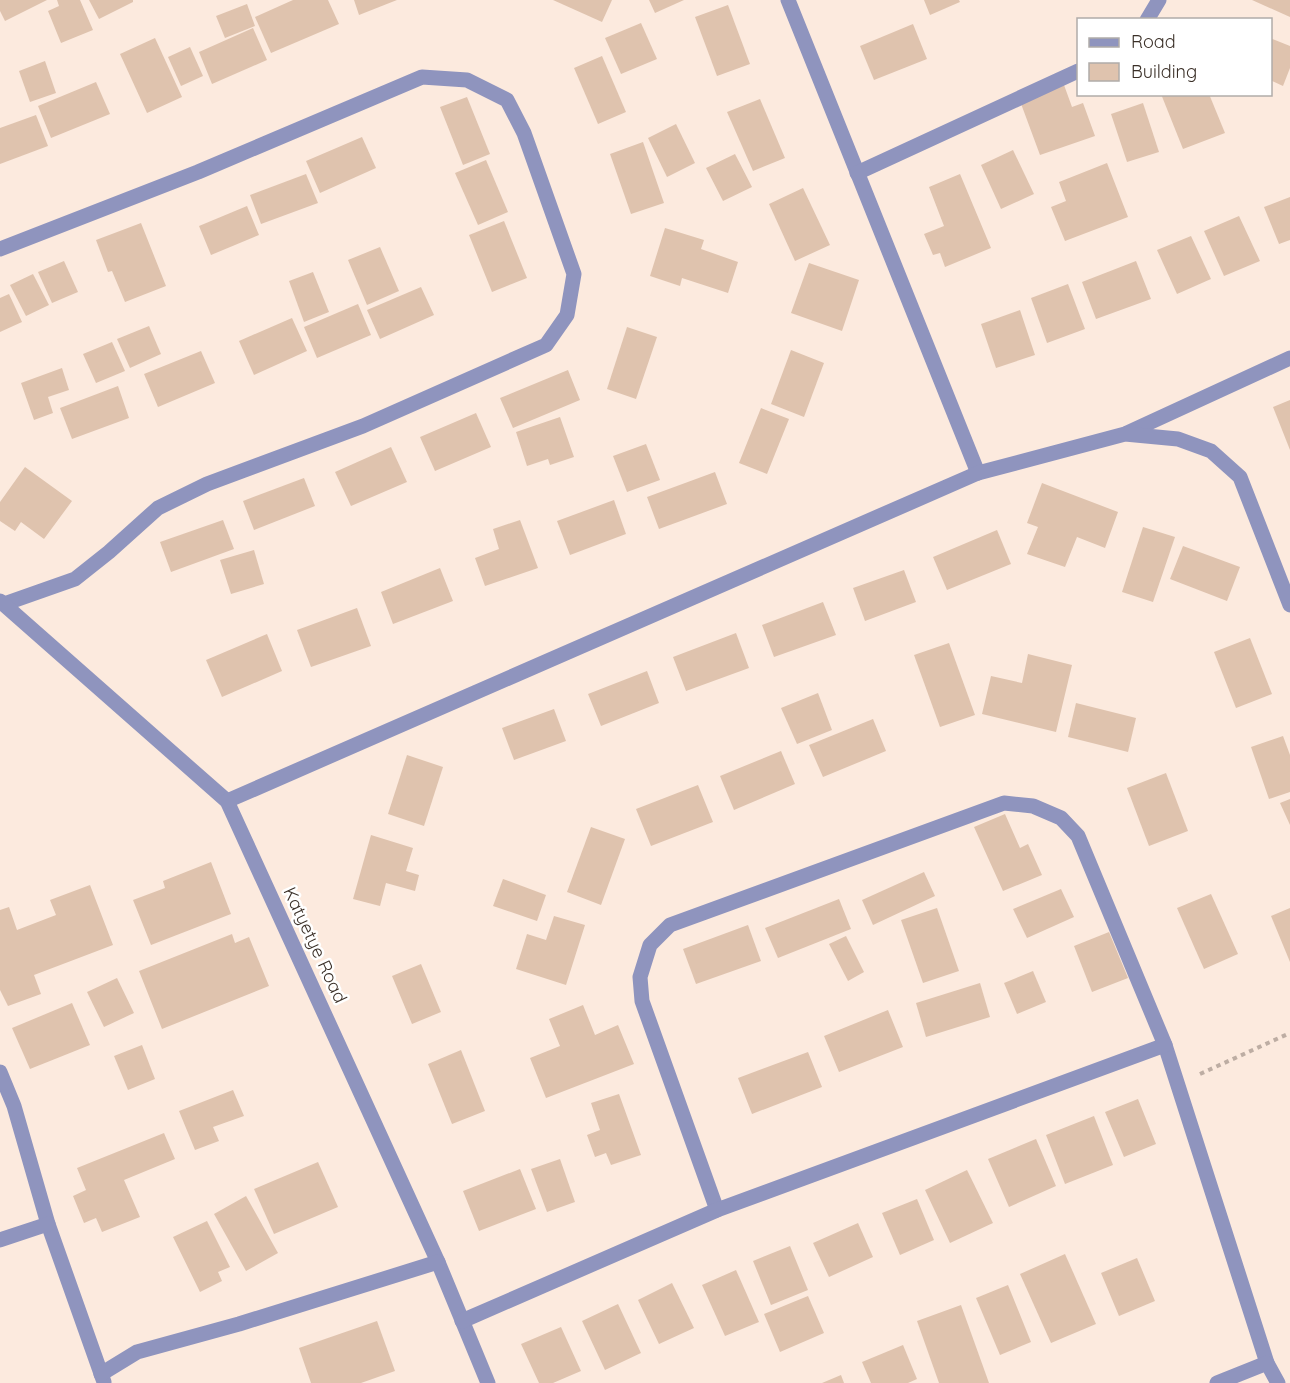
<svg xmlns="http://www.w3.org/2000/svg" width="1290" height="1383" viewBox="0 0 1290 1383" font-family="Quicksand,sans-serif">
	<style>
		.building { fill: #dfc3ae }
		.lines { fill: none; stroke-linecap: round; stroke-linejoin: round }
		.path { stroke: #bdada3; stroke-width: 4; stroke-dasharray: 4.5 4.5; stroke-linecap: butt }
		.minor { stroke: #8f94be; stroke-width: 15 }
		.labels { text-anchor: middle; stroke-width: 5; stroke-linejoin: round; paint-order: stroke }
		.street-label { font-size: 18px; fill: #3a2f27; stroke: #fff }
	</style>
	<rect width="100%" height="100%" fill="#fceade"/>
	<g class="building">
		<polygon points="0,0 47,0 5,21 0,11"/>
		<polygon points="57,0 80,0 93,30 61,43 48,11 59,6"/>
		<polygon points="89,0 133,0 133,2 99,19"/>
		<polygon points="293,0 328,0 339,24 271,53 255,17"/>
		<polygon points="354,0 397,0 359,15"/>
		<polygon points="553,0 612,0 602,22"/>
		<polygon points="649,0 684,0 655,13"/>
		<polygon points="924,0 959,0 960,2 930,15"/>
		<polygon points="1252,0 1290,0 1290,17"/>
		<polygon points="247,4 255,26 225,38 216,16"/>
		<polygon points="728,5 750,64 717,76 695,17"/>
		<polygon points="641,23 657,59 621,74 605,38"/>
		<polygon points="913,24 927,59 874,80 860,46"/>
		<polygon points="253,28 267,60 212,84 199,52"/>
		<polygon points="155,38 182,97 147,113 120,54"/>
		<polygon points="1270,38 1290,46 1290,68 1283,86 1270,80"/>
		<polygon points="190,47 203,76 181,86 168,57"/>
		<polygon points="602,56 626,112 598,124 574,68"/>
		<polygon points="45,61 56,93 30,102 19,71"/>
		<polygon points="96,82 110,114 51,138 38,106"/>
		<polygon points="1064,85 1072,107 1083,103 1095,136 1040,155 1020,101"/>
		<polygon points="1161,94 1209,94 1225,133 1183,149"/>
		<polygon points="467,97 490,154 463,165 440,107"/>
		<polygon points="760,99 785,158 753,171 727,112"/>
		<polygon points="1143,103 1159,152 1127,162 1111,114"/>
		<polygon points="36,115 48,146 0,164 0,128"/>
		<polygon points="676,124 695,163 667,177 648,138"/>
		<polygon points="362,137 376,168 320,193 306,161"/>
		<polygon points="643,142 664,203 631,214 610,154"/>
		<polygon points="1013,150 1034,194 1001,209 981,165"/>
		<polygon points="735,154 752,187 723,201 706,168"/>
		<polygon points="486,160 508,212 478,225 455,173"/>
		<polygon points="1107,163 1128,217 1065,241 1051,207 1066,201 1059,182"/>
		<polygon points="306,174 318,203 261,224 250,195"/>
		<polygon points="960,174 991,248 945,267 940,253 933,255 924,234 944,226 929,187"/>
		<polygon points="803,188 830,245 795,261 769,204"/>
		<polygon points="1290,197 1290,240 1279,244 1264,207"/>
		<polygon points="247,206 259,235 211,255 199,226"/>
		<polygon points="1239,216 1260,261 1224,276 1204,231"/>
		<polygon points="504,221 527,278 492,292 469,235"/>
		<polygon points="141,223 166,286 125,302 112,271 108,272 96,240"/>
		<polygon points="665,228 704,240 701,249 738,262 728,293 682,278 680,286 650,276"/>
		<polygon points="1191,236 1211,279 1177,294 1157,250"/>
		<polygon points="380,247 399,291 367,305 348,260"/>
		<polygon points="64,261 78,292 52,303 38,272"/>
		<polygon points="1136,261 1151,299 1096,319 1082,282"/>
		<polygon points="809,263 859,280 842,331 791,313"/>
		<polygon points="313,272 329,312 304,322 289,281"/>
		<polygon points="33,274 49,305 26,316 10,285"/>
		<polygon points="1068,284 1085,329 1047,343 1031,298"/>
		<polygon points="421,287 434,315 380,339 367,310"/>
		<polygon points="9,294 22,322 0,332 0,298"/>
		<polygon points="358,304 371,335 317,358 304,327"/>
		<polygon points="1020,310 1035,355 996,368 981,324"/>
		<polygon points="292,318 307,351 254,375 239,341"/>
		<polygon points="149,326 161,354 130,368 117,339"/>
		<polygon points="627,327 657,337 636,399 607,389"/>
		<polygon points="112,342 125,371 96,383 83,354"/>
		<polygon points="791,350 824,363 804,417 771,404"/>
		<polygon points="201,351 215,383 158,407 144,374"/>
		<polygon points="62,368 69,390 48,397 53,413 34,420 21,383"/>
		<polygon points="568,370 580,400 513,428 500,398"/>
		<polygon points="118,386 129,418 72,439 60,408"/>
		<polygon points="1290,400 1290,450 1273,407"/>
		<polygon points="761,408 789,419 767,474 739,463"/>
		<polygon points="476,413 491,447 435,471 420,437"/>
		<polygon points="560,417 574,457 550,465 548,459 527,466 516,432"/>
		<polygon points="646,444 660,480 627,492 613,456"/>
		<polygon points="391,447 407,482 351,506 335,472"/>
		<polygon points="25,467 72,501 44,539 21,522 15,531 0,521 0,502"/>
		<polygon points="715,472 727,504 659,529 647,497"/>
		<polygon points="304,478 315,506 254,530 243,501"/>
		<polygon points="1042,483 1118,512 1105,548 1077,537 1065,567 1027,554 1038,527 1027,523"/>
		<polygon points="614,500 626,534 570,555 557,521"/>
		<polygon points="223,520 234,549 171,572 160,542"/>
		<polygon points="520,520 538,568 485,586 475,558 499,549 493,529"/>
		<polygon points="1143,527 1175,537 1153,602 1122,592"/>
		<polygon points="997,530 1011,564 947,590 933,557"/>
		<polygon points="1183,546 1240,567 1227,601 1170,579"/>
		<polygon points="254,550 264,584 231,594 220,560"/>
		<polygon points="440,568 453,601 393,624 381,592"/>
		<polygon points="904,570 916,602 865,621 853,588"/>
		<polygon points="823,602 836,635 774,657 762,625"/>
		<polygon points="357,608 371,646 311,667 297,630"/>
		<polygon points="736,633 749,668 686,691 673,657"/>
		<polygon points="267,634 282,671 222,697 206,660"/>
		<polygon points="1250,638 1272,694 1236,708 1214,652"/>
		<polygon points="949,643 975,715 940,727 914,655"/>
		<polygon points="1028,654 1072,665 1056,732 982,714 991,676 1022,683"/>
		<polygon points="647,671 659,703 601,726 588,694"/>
		<polygon points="818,693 832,730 797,744 781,708"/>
		<polygon points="1076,703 1136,718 1128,752 1068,737"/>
		<polygon points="554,709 566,741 514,760 502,728"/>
		<polygon points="873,719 886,751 823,777 809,745"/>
		<polygon points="1283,736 1290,755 1290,792 1269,799 1251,747"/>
		<polygon points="781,751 795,784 734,810 720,776"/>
		<polygon points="407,755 443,767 424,826 388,814"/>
		<polygon points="1166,773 1188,831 1149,846 1127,788"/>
		<polygon points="698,785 713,822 651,846 636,809"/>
		<polygon points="1290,799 1290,825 1280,803"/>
		<polygon points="1005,814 1020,848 1028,844 1042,875 1003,891 974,827"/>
		<polygon points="591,827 625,839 601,905 567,892"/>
		<polygon points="371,835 413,848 406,871 419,875 415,891 386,883 380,906 353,899"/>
		<polygon points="211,862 231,914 151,945 133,900 165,888 163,881"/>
		<polygon points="924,872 935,896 873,925 862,900"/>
		<polygon points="503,879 546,895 537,921 493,906"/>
		<polygon points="90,885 113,945 34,975 41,994 8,1006 0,990 0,910 9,907 17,930 56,915 50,900"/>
		<polygon points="1061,889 1074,917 1027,938 1013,909"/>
		<polygon points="1211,894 1238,954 1204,969 1177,908"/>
		<polygon points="839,899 851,929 778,958 765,928"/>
		<polygon points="937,908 959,971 923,983 901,920"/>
		<polygon points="1290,908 1290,962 1271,916"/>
		<polygon points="554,916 585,925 566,985 516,969 527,934 546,940"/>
		<polygon points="748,925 761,961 696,984 683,949"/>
		<polygon points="1109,932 1128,978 1092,992 1074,946"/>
		<polygon points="232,934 235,943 249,937 269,986 162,1029 139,971"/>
		<polygon points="846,936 864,972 848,981 829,944"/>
		<polygon points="421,964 441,1012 412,1024 392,976"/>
		<polygon points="1033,971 1046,1002 1017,1014 1004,983"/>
		<polygon points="117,978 134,1013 104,1027 87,992"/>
		<polygon points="980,983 990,1017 926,1037 916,1003"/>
		<polygon points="72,1003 90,1045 30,1069 12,1028"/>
		<polygon points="583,1005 595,1035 618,1025 634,1064 546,1098 530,1058 560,1046 549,1019"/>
		<polygon points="888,1010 903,1047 839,1072 824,1036"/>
		<polygon points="142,1045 155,1079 128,1090 114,1056"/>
		<polygon points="461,1050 485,1111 452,1124 428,1064"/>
		<polygon points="808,1052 822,1087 752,1114 738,1078"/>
		<polygon points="233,1090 244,1116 213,1127 219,1141 195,1150 179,1111"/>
		<polygon points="619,1094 641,1155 611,1165 606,1153 595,1157 587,1135 600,1130 591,1103"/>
		<polygon points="1138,1099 1156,1144 1124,1157 1105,1112"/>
		<polygon points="1094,1116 1113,1165 1065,1184 1046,1135"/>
		<polygon points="164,1133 175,1159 124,1180 140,1217 102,1232 96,1218 84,1223 73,1196 86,1190 77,1168"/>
		<polygon points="1036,1139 1056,1186 1009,1207 988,1159"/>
		<polygon points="560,1159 575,1202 547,1212 531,1169"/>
		<polygon points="318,1162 338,1207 274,1234 254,1189"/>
		<polygon points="520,1169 536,1209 479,1231 463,1191"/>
		<polygon points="967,1170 993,1223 950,1243 925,1190"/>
		<polygon points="246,1196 278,1253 246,1271 214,1214"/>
		<polygon points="917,1199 934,1240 900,1255 882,1213"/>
		<polygon points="207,1221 230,1267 218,1272 222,1281 200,1292 173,1237"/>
		<polygon points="858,1223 873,1257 829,1277 813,1243"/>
		<polygon points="790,1246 808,1290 771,1305 753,1261"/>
		<polygon points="1065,1254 1096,1324 1051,1343 1020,1274"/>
		<polygon points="1137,1258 1155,1301 1119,1316 1101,1273"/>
		<polygon points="736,1270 759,1322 725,1336 702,1285"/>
		<polygon points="672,1283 694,1328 659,1344 638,1300"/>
		<polygon points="1008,1285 1031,1342 1000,1355 976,1298"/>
		<polygon points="808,1296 824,1333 780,1352 764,1314"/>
		<polygon points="618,1304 641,1353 605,1370 582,1321"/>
		<polygon points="961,1305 989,1383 939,1383 917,1321"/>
		<polygon points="377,1321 395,1371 361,1383 311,1383 299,1348"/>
		<polygon points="561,1327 581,1371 553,1383 539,1383 521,1344"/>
		<polygon points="903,1345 917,1379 908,1383 871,1383 862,1362"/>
		<polygon points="841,1375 844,1383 822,1383"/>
	</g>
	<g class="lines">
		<polyline class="path" points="1200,1074 1290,1033"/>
		<g class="minor">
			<polyline points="788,0 978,473"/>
			<polyline points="1147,20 1159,0"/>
			<polyline points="857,173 1078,71"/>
			<polyline points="0,249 198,172 422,77 467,80 507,100 524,133 574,274 567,315 546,345 363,426 207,484 158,508 109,552 75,579 4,604"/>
			<polyline points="1127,433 1290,358"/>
			<polyline points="0,601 227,801 438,1262 488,1383"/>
			<polyline points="227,801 978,473 1125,434 1178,439 1211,451 1240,477 1290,605"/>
			<polyline points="0,1072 14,1106 48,1224 104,1382"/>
			<polyline points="717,1210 642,1001 640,977 650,945 670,925 1004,803 1033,806 1061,818 1078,836 1165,1045 1267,1363"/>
			<polyline points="0,1240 48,1224"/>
			<polyline points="462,1321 717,1210 1165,1045"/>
			<polyline points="101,1374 137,1352 239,1324 438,1262"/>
			<polyline points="1217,1383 1267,1363 1278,1383"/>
		</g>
	</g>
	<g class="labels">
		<g class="street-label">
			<text transform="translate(315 945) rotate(65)" y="6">Katyetye Road</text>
		</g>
	</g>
	<rect x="1077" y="18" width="195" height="78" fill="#ffffff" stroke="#b0aca9" stroke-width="1.5"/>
	<rect x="1089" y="38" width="30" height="9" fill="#8f94be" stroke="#b0aca9" stroke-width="1.5"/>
	<text x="1131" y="48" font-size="18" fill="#3a2f27">Road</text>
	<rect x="1089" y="63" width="30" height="18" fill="#dfc3ae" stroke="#b0aca9" stroke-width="1.5"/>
	<text x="1131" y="78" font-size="18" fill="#3a2f27">Building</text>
</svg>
